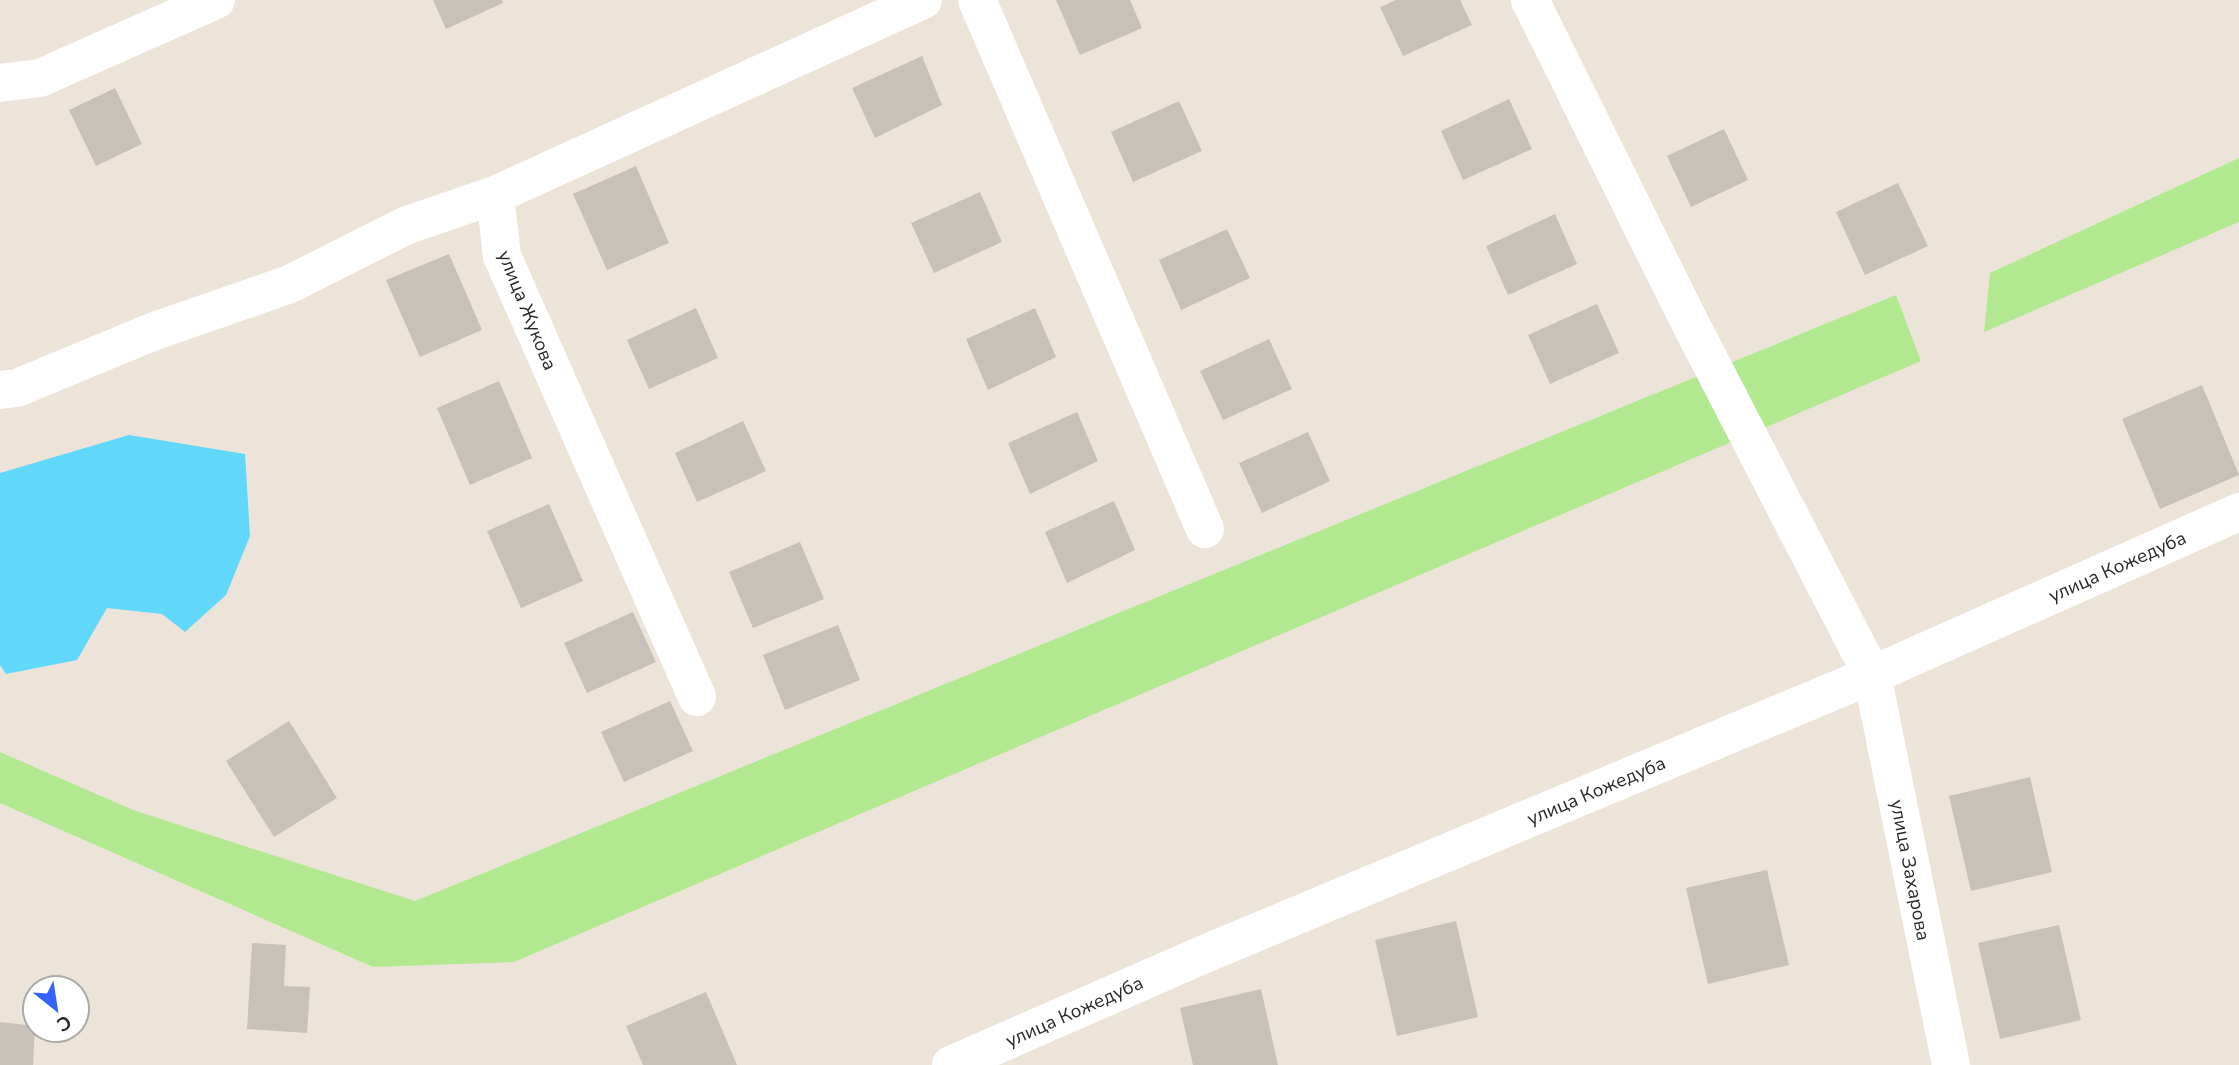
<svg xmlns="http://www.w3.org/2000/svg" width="2239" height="1065" viewBox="0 0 2239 1065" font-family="'Nunito Sans',sans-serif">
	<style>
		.green { fill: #b2e990 }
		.water { fill: #61d8fa }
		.building { fill: #c8c1b9 }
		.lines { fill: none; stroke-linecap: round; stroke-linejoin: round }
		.minor { stroke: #fff; stroke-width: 38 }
		.labels { text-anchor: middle; stroke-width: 7; stroke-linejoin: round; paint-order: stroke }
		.street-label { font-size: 19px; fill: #292929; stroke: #fff }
	</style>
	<rect width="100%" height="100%" fill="#ede4d9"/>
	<g class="green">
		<polygon points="2239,158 2239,222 1984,332 1990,273"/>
		<polygon points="1896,295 1921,361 514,962 373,967 0,803 0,752 133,810 415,901"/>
	</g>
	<polygon class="water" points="129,435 245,454 250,536 226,595 185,632 162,614 107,608 77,660 6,674 0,665 0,473"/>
	<g class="building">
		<polygon points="433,0 502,0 503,3 446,29"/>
		<polygon points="1056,0 1130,0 1142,28 1080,55"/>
		<polygon points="1396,0 1460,0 1472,25 1403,56 1380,7"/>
		<polygon points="922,56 942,105 875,138 852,88"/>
		<polygon points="115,88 142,144 96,166 69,110"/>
		<polygon points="1509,99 1532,149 1463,180 1441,131"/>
		<polygon points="1179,101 1202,151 1133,182 1111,132"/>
		<polygon points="1724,129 1748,180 1691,207 1667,156"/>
		<polygon points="636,166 669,243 607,270 573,194"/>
		<polygon points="1898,183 1928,246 1865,275 1836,212"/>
		<polygon points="980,192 1002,242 934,273 911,223"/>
		<polygon points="1555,214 1577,264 1508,295 1486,246"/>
		<polygon points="1227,229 1250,278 1181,310 1159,260"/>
		<polygon points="449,254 482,330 420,357 386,280"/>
		<polygon points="1597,304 1619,353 1550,384 1528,335"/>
		<polygon points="696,308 718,358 649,389 627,340"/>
		<polygon points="1035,308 1056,357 988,390 966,339"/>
		<polygon points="1269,339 1292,389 1223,420 1200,371"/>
		<polygon points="499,381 532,458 470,485 437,408"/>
		<polygon points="2202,385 2239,475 2160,509 2122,419"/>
		<polygon points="1077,412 1098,461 1030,494 1008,443"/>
		<polygon points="743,421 766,471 697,502 675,453"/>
		<polygon points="1308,432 1330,481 1262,513 1239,463"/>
		<polygon points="1114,501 1135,550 1067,583 1045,532"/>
		<polygon points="549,504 583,581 521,608 487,531"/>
		<polygon points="800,542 824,599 753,628 729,572"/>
		<polygon points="633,612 656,662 587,693 564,643"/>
		<polygon points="838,625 860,680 785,710 763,655"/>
		<polygon points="670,701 693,751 624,782 601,732"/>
		<polygon points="289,721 337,798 274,837 226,761"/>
		<polygon points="2030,777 2052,872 1971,891 1949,796"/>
		<polygon points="1767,870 1789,965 1708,984 1686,888"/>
		<polygon points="1456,921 1478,1017 1397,1036 1375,940"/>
		<polygon points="2059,925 2081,1020 2000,1039 1978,943"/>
		<polygon points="252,943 286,945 284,986 310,987 307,1033 247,1029"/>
		<polygon points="1261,989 1278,1065 1193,1065 1180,1008"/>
		<polygon points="706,992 737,1065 643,1065 626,1026"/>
		<polygon points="0,1022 35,1026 33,1065 0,1065"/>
	</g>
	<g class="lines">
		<g class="minor">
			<polyline points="977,0 1205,529"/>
			<polyline points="1530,0 1685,313 1872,675 1951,1065"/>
			<polyline points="0,83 40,78 216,0"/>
			<polyline points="0,390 17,388 152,332 290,284 405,226 495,195"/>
			<polyline points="697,697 502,256 495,195 923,0"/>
			<polyline points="951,1065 1207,953 1872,675 2239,512"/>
		</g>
	</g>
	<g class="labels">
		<g class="street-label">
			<text transform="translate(528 310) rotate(68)" y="7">улица Жукова</text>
			<text transform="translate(2117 566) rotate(-24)" y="7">улица Кожедуба</text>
			<text transform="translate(1596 790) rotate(-23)" y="7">улица Кожедуба</text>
			<text transform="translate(1911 870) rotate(79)" y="7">улица Захарова</text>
			<text transform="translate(1074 1011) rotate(-24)" y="7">улица Кожедуба</text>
		</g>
	</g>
	<g transform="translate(56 1009) rotate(150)"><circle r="33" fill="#ffffff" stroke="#a9a9a9" stroke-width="2"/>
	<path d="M0-5L12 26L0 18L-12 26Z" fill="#3462ff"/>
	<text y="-10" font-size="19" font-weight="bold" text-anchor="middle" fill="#292929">С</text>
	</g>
</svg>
